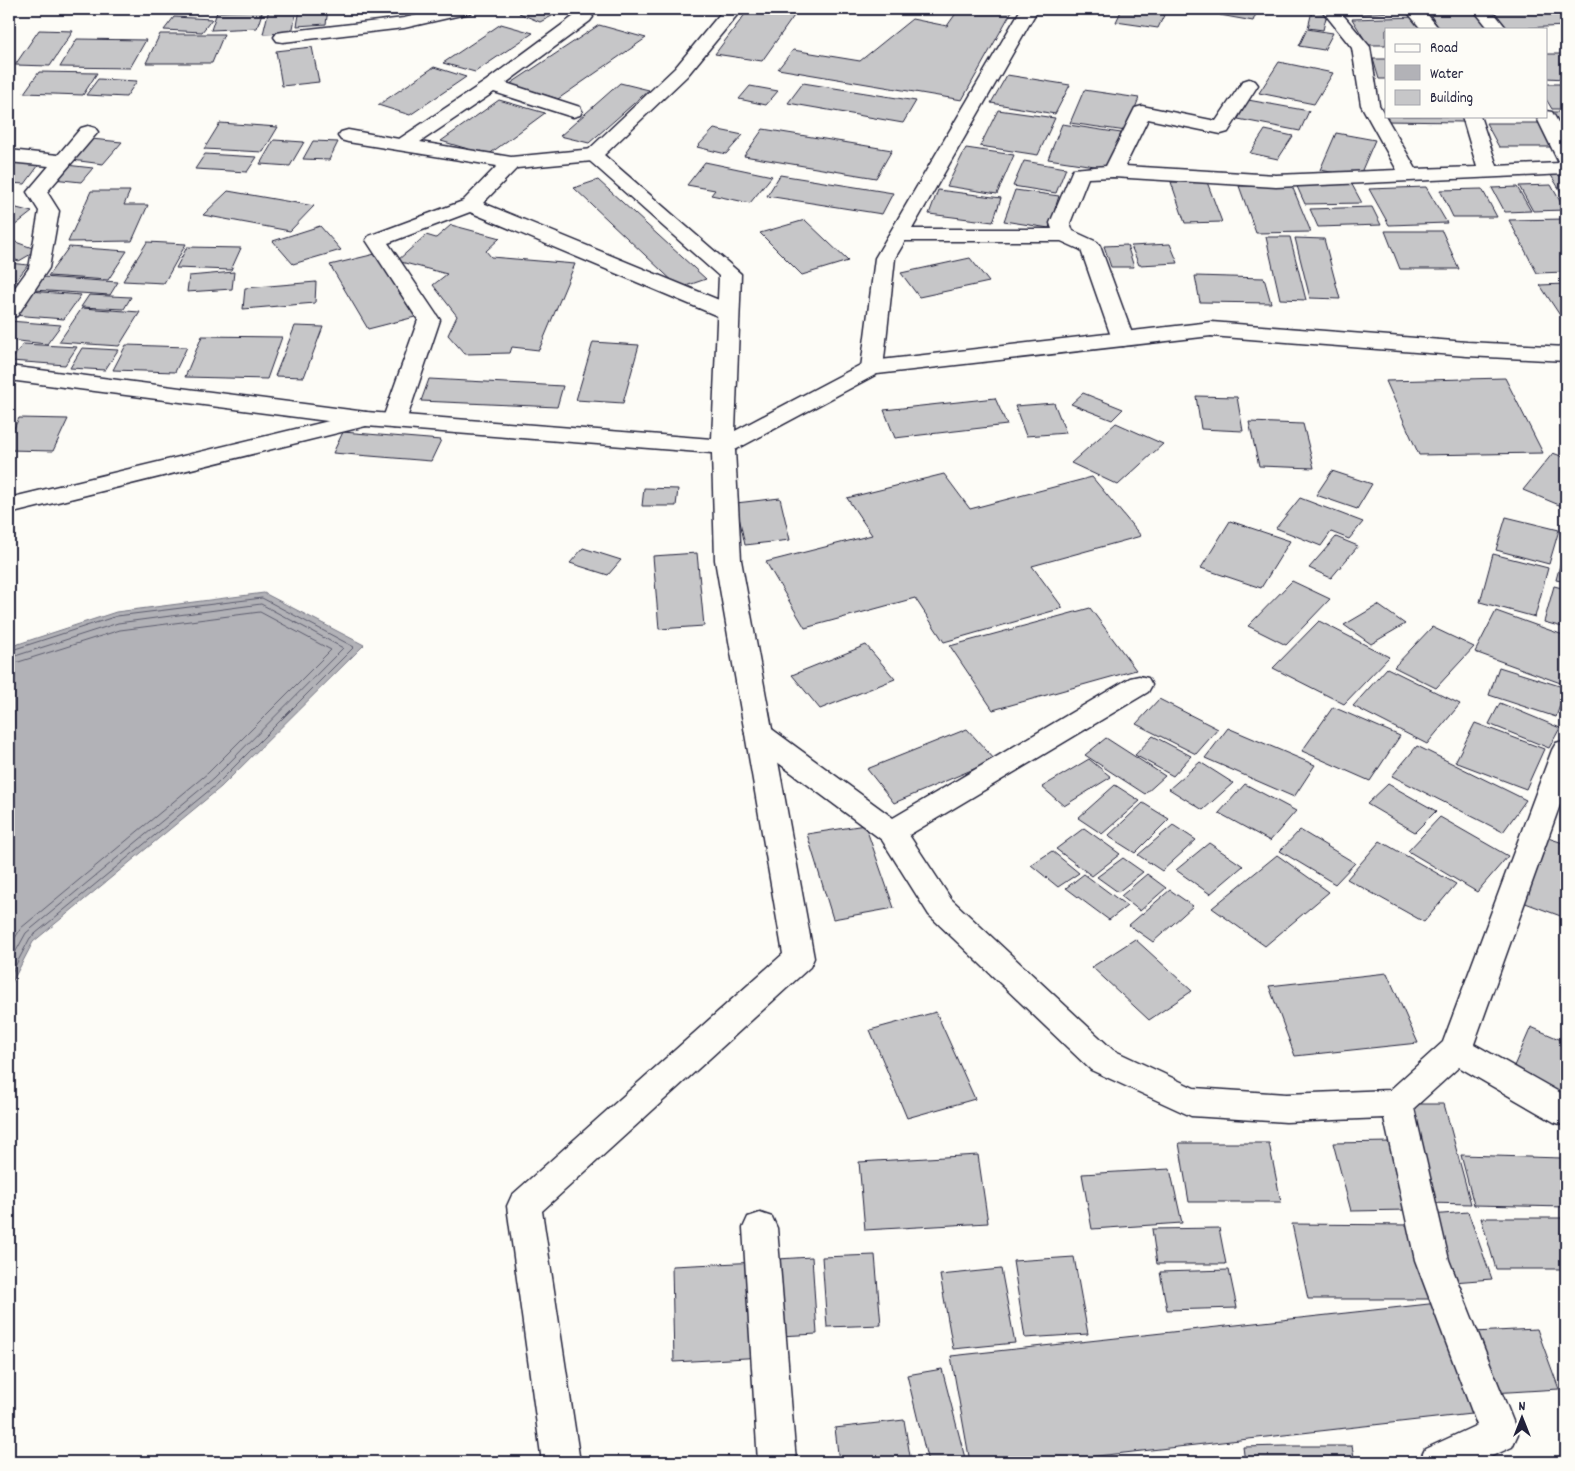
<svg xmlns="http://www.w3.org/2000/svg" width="1575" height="1471" viewBox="0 0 1575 1471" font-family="Dekko,sans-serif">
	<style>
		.water { fill: #b2b2b7; stroke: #787885 }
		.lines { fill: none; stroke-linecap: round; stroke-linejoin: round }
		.shore { stroke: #5c5c6d; stroke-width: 1 }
		.building { fill: #c6c6c8; stroke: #22223b }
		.minor-casing { stroke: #22223b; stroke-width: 3 }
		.tertiary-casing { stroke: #22223b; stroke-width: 3 }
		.minor { fill: #fdfcf7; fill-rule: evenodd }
		.tertiary { fill: #fdfcf7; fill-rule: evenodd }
	</style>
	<rect width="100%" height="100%" fill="#fdfcf7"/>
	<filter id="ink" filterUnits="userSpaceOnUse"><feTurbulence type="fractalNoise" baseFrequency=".02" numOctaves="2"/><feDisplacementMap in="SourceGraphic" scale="10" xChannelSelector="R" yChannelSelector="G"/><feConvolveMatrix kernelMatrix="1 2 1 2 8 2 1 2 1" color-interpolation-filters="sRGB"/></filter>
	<g filter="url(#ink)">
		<polygon class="water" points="264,593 364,645 221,787 33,942 9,988 9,647 116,612"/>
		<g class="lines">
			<g class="shore">
				<polyline points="9,651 117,616 262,598 354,647 217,784 30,938 9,978"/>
				<polyline points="9,658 118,623 261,604 343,648 213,779 26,933 9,964"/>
				<polyline points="9,665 120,630 260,612 331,650 208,773 21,928 9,948"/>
			</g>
		</g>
		<g class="building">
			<polygon points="269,9 297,9 292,33 263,34"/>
			<polygon points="300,9 328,9 326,24 297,26"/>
			<polygon points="529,9 566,9 540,22 519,13"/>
			<polygon points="571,9 607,9 606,12 571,13"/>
			<polygon points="749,9 768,9 796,13 762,61 715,54"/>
			<polygon points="959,9 1013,9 962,100 778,69 793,50 860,61 912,19 947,26"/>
			<polygon points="1122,9 1167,9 1158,28 1116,22"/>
			<polygon points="1223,9 1258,9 1253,21 1220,15"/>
			<polygon points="1341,9 1404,9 1406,11 1346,15"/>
			<polygon points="1427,9 1480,9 1493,29 1439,29"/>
			<polygon points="1488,9 1560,9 1566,17 1566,26 1504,29"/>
			<polygon points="263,10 257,28 211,30 217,12"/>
			<polygon points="1312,11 1327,13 1323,30 1308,28"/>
			<polygon points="174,17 212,19 202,32 164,30"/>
			<polygon points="1417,17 1424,29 1386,29 1386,45 1368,45 1352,19"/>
			<polygon points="501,24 533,33 475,72 443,63"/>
			<polygon points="599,25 646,38 558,99 510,84"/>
			<polygon points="1307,29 1333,33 1324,50 1299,46"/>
			<polygon points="39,30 73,31 50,66 15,65"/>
			<polygon points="160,34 224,34 212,63 146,63"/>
			<polygon points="77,39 146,40 130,68 60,67"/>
			<polygon points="312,47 319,82 282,86 276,51"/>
			<polygon points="1546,54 1564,54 1566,57 1566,79 1546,78"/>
			<polygon points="1373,59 1386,59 1386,79 1379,79"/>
			<polygon points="1279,62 1333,73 1314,104 1259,93"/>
			<polygon points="434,67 466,77 410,115 378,105"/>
			<polygon points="39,72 97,73 83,95 24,93"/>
			<polygon points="1007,75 1070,85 1055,114 991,103"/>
			<polygon points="98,79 137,81 126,97 86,95"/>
			<polygon points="620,83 649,90 589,143 560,136"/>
			<polygon points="803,83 916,101 903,123 788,103"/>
			<polygon points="1546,84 1566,84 1566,109 1552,109 1546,99"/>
			<polygon points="750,86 778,91 766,105 739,99"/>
			<polygon points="1084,90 1139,98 1126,131 1070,123"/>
			<polygon points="499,100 545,113 488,155 441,141"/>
			<polygon points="1248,100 1309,111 1300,131 1238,119"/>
			<polygon points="1379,108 1386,108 1386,116 1460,116 1463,122 1384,121"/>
			<polygon points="998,110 1055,118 1038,155 980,146"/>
			<polygon points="1551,112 1566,112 1566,126 1559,126"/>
			<polygon points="220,123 278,127 263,152 204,149"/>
			<polygon points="1486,123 1542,123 1556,147 1499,147"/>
			<polygon points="1062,124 1121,133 1108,168 1048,159"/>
			<polygon points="714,129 743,135 726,154 697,147"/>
			<polygon points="763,129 892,150 876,178 744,156"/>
			<polygon points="1265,130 1293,136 1278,159 1250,153"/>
			<polygon points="1336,133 1375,140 1359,177 1320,170"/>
			<polygon points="91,139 122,142 103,164 72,160"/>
			<polygon points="274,140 304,142 290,166 260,164"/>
			<polygon points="313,141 338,142 329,160 303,159"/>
			<polygon points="966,148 1014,155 997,194 947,186"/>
			<polygon points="205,154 257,157 247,172 195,169"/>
			<polygon points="9,160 41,162 25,184 9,183"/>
			<polygon points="1024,161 1066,168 1056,193 1013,186"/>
			<polygon points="705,162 772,176 750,203 711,195 715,190 687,185"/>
			<polygon points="66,165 93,168 81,182 53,179"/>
			<polygon points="1566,171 1566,200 1549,172"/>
			<polygon points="780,175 893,193 882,214 767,196"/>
			<polygon points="598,180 706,279 680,288 574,188"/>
			<polygon points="1350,181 1362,203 1305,204 1295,182"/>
			<polygon points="1171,182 1207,182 1222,222 1185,223"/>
			<polygon points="1551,185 1565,210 1533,211 1519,186"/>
			<polygon points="1239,186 1292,186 1311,232 1256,233"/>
			<polygon points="1426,187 1447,223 1389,225 1369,189"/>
			<polygon points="1517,187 1531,211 1505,212 1492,188"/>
			<polygon points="1482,189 1497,217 1453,217 1440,190"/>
			<polygon points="938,190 1001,198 993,222 929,214"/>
			<polygon points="1015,190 1059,196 1049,228 1004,221"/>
			<polygon points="91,191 130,191 124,205 148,205 132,241 68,242"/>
			<polygon points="228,191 314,206 290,231 203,215"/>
			<polygon points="9,206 32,212 9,230"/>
			<polygon points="1372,207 1381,225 1318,227 1310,209"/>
			<polygon points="1566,219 1566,272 1537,273 1509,220"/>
			<polygon points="805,220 848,261 802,275 760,233"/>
			<polygon points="451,225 500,238 486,251 491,257 575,264 539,350 512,347 510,353 465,354 448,335 457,316 433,285 447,274 397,261 426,235 436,238"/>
			<polygon points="320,226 341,250 293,264 273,241"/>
			<polygon points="1385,231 1442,231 1459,269 1400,269"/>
			<polygon points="1266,237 1290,237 1306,300 1280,299"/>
			<polygon points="1295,238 1324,239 1340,299 1310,298"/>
			<polygon points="10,240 38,250 19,261 9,258"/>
			<polygon points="147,242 186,244 164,283 123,281"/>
			<polygon points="1170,244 1178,263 1139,265 1131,246"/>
			<polygon points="1127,245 1134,267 1111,267 1104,246"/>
			<polygon points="69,247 127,251 108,280 48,276"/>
			<polygon points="187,247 241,248 231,270 176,268"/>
			<polygon points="375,254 415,317 368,329 330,265"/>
			<polygon points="970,258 989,282 919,297 901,273"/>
			<polygon points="9,263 28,265 17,279 9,278"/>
			<polygon points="234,272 232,289 187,292 189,276"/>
			<polygon points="1195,276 1264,278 1271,303 1200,302"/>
			<polygon points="42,277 118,282 110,295 33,290"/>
			<polygon points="9,281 21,282 9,300"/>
			<polygon points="316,282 315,303 243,309 245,288"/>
			<polygon points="1566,284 1566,323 1565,323 1540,285"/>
			<polygon points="30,291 81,295 64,319 13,315"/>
			<polygon points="89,295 131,297 124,309 81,307"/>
			<polygon points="82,308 140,312 119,346 59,342"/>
			<polygon points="9,321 61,325 47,344 9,340"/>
			<polygon points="295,326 323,327 304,377 275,376"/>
			<polygon points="202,336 282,337 267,379 185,377"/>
			<polygon points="593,342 639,345 623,403 576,400"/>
			<polygon points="23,344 77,347 65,365 11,361"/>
			<polygon points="126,345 187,347 175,372 113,370"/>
			<polygon points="82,348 118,350 105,370 70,368"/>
			<polygon points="1505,378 1543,453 1419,455 1386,381"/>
			<polygon points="429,379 563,386 557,407 421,401"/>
			<polygon points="1083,393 1123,409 1112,420 1071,404"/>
			<polygon points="1196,396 1237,397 1243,431 1201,429"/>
			<polygon points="995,398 1007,425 895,438 884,410"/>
			<polygon points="1054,403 1066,433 1026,436 1015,406"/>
			<polygon points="19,418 68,419 53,451 9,450 9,438"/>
			<polygon points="1249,422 1303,424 1314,468 1259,466"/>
			<polygon points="1116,423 1163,444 1118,485 1071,463"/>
			<polygon points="343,432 441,440 431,461 333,453"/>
			<polygon points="1553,453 1566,458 1566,504 1564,507 1523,490"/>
			<polygon points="1332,471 1372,484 1357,509 1316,495"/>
			<polygon points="944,474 970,509 1092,477 1141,536 1032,566 1063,608 944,642 915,598 805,628 766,562 872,535 847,498"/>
			<polygon points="644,488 678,489 676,506 642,506"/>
			<polygon points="780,498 790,540 745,545 736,503"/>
			<polygon points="1300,498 1363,522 1349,539 1331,532 1321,546 1276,528"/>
			<polygon points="1506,517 1559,530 1549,564 1496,550"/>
			<polygon points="1230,521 1290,541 1261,588 1201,568"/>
			<polygon points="1336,537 1358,546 1331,578 1309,568"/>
			<polygon points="1566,542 1566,582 1556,580"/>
			<polygon points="583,548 621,560 608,575 570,563"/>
			<polygon points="697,553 704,626 659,629 653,556"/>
			<polygon points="1493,554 1548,568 1535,617 1480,602"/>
			<polygon points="1292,581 1330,599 1286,645 1248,626"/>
			<polygon points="1554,586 1566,589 1566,628 1544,622"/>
			<polygon points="1378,605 1405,624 1371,644 1344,625"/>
			<polygon points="1090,608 1136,670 993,710 950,646"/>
			<polygon points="1496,611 1566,636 1566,685 1475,652"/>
			<polygon points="1319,621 1389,657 1344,704 1273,668"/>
			<polygon points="1432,627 1474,647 1436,688 1394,667"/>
			<polygon points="866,645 895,679 820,709 792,675"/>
			<polygon points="1499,667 1566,688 1556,717 1489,695"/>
			<polygon points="1387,668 1460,704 1427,744 1353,706"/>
			<polygon points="1159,699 1218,729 1196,754 1136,724"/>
			<polygon points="1500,703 1560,728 1549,748 1489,724"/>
			<polygon points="1333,707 1400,736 1370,781 1302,751"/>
			<polygon points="1475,723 1544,749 1526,789 1455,762"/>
			<polygon points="1228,728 1315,765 1294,797 1205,758"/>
			<polygon points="967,729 995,760 894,803 867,769"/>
			<polygon points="1153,736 1191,756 1173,776 1135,755"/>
			<polygon points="1106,738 1165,776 1145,794 1085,755"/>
			<polygon points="1417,746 1526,800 1503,832 1392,776"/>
			<polygon points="1089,759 1111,777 1064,806 1042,787"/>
			<polygon points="1200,762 1233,783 1203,810 1169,789"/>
			<polygon points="1245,784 1296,811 1270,841 1219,813"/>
			<polygon points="1388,784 1436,811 1415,832 1367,804"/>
			<polygon points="1115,785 1140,801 1102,834 1078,818"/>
			<polygon points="1143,803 1169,819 1135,853 1108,836"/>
			<polygon points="1440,817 1508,856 1477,892 1408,851"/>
			<polygon points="865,825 894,908 833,919 807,834"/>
			<polygon points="1173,825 1196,840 1162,871 1138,855"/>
			<polygon points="1084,828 1120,854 1092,876 1056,849"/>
			<polygon points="1300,830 1355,863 1335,884 1280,851"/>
			<polygon points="1542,836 1566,844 1566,918 1520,901"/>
			<polygon points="1380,841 1456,884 1424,922 1347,879"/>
			<polygon points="1209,843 1243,866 1210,894 1176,870"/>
			<polygon points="1052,851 1079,873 1058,887 1031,865"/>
			<polygon points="1277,855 1329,892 1265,946 1212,908"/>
			<polygon points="1123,858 1143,872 1118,892 1097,877"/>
			<polygon points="1084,874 1127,906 1109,920 1066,888"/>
			<polygon points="1147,874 1166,888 1140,911 1121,896"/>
			<polygon points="1170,890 1193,906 1153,942 1129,925"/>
			<polygon points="1135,939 1192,991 1149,1020 1092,967"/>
			<polygon points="1387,973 1418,1043 1295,1056 1269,986"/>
			<polygon points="936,1012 975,1099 907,1118 870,1030"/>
			<polygon points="1531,1027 1566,1042 1566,1097 1511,1073"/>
			<polygon points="1403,1104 1444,1104 1471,1204 1426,1203"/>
			<polygon points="1391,1142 1409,1210 1351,1211 1333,1143"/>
			<polygon points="1179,1143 1269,1143 1281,1202 1189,1202"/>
			<polygon points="978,1155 988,1223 865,1230 859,1162"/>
			<polygon points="1461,1155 1561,1158 1566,1178 1566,1207 1474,1205"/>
			<polygon points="1170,1169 1182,1223 1092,1229 1082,1174"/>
			<polygon points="1468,1212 1492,1279 1453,1282 1430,1215"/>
			<polygon points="1481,1218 1566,1218 1566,1269 1496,1269"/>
			<polygon points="1292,1224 1412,1225 1431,1299 1308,1299"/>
			<polygon points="1219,1228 1226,1264 1157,1264 1152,1229"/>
			<polygon points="875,1255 881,1325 827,1327 822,1257"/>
			<polygon points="812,1257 817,1334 780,1336 777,1259"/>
			<polygon points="1074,1257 1088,1334 1025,1338 1013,1261"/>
			<polygon points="759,1262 764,1357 674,1362 672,1266"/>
			<polygon points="1001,1269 1015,1343 953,1349 940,1275"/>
			<polygon points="1229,1270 1237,1308 1167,1310 1160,1272"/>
			<polygon points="1438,1303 1480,1413 1044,1462 970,1462 951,1356"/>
			<polygon points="1537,1329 1559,1389 1492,1393 1473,1332"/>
			<polygon points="942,1369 966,1462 928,1462 907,1375"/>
			<polygon points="904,1420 911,1462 839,1462 835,1428"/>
			<polygon points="1284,1446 1352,1446 1355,1462 1245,1462 1243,1447"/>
		</g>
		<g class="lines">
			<g class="minor-casing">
				<g id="minor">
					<polygon points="443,9 473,9 470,13 404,28 283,42 277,41 274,37 277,33 283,32 404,18"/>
					<path d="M1021 9H1038L912 229H1052L1050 223 1073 169 1106 166 1135 108 1142 106 1216 121 1243 81 1249 79 1255 81 1258 85 1228 132 1221 134 1148 119 1125 166 1276 175 1397 170 1361 105 1352 48 1321 9H1338L1370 47 1379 105 1416 169 1477 167 1462 116H1480L1497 166 1559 163 1536 116H1546V111L1552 112C1567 135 1566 148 1566 174L1276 187 1113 177 1088 178 1070 223 1073 231 1097 242 1100 246 1134 339 1131 344 1123 346 1115 344 1112 339 1081 250 1061 241H905L895 258 883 368 880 373 872 375 864 373 861 368 875 258Z"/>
					<polygon points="1405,9 1423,9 1439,29 1421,29"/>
					<polygon points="1473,9 1491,9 1507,29 1489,29"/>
					<polygon points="584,12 590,13 593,17 590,21 506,83 580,107 582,111 580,115 573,117 566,115 494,92 420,142 511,157 593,149 600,151 603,155 600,159 593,161 517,168 483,203 736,307 739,312 736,317 728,318 720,317 470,212 388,243 440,320 406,421 402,426 394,428 386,426 382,421 418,320 366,240 369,236 463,201 497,166 348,142 341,140 338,136 341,132 348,130 399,139 486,81 578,13"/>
					<polygon points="88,126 95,128 98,132 47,192 59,211 49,268 17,316 9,317 9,296 29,268 39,211 27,192 49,166 9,162 9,150 58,155 81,128"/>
					<polygon points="366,412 374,414 378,419 374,424 9,514 9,498"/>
					<polygon points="1139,676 1148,678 1152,685 1148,692 909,835 951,899 1113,1050 1194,1088 1286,1094 1390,1090 1443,1042 1552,750 1556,743 1566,740 1566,788 1474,1044 1566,1096 1566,1126 1554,1122 1459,1067 1414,1108 1449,1260 1518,1434 1512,1447 1479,1462 1419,1462 1425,1449 1477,1425 1415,1260 1384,1118 1286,1122 1191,1116 1091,1070 929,915 882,840 749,741 745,734 749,727 759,724 769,727 893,818 1130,678"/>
					<polygon points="760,1213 772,1217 777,1228 796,1462 758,1462 743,1228 748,1217"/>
				</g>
			</g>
			<g class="tertiary-casing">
				<polygon id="tertiary" points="724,9 742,9 687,76 604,155 741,274 735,431 864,363 872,361 1211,322 1467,342 1566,347 1566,361 1467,356 1211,336 877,374 735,450 741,560 814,958 810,967 542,1211 580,1462 542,1462 507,1206 512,1195 783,954 715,560 712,453 366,426 9,380 9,366 366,412 712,439 719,276 583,155 675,68"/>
			</g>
			<use href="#minor" class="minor"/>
			<use href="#tertiary" class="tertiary"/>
		</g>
	</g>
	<rect width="1575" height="1471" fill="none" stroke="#fdfcf7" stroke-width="30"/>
	<rect x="15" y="15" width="1545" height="1441" fill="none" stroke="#22223b" stroke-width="2" filter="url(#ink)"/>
	<rect x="1385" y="28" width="162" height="90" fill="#fdfcf7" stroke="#a5a5ac"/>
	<rect x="1395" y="44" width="25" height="8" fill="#fdfcf7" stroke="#a5a5ac"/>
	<text x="1430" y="52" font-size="15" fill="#22223b">Road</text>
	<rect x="1395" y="65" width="25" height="15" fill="#b2b2b7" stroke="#a5a5ac"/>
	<text x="1430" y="78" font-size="15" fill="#22223b">Water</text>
	<rect x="1395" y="90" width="25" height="15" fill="#c6c6c8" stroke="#a5a5ac"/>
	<text x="1430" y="102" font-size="15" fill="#22223b">Building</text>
	<g transform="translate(1522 1418)" stroke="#fdfcf7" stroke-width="4" paint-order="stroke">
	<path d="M0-4L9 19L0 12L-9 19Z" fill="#22223b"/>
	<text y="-8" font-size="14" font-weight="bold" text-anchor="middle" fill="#22223b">N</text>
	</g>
</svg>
